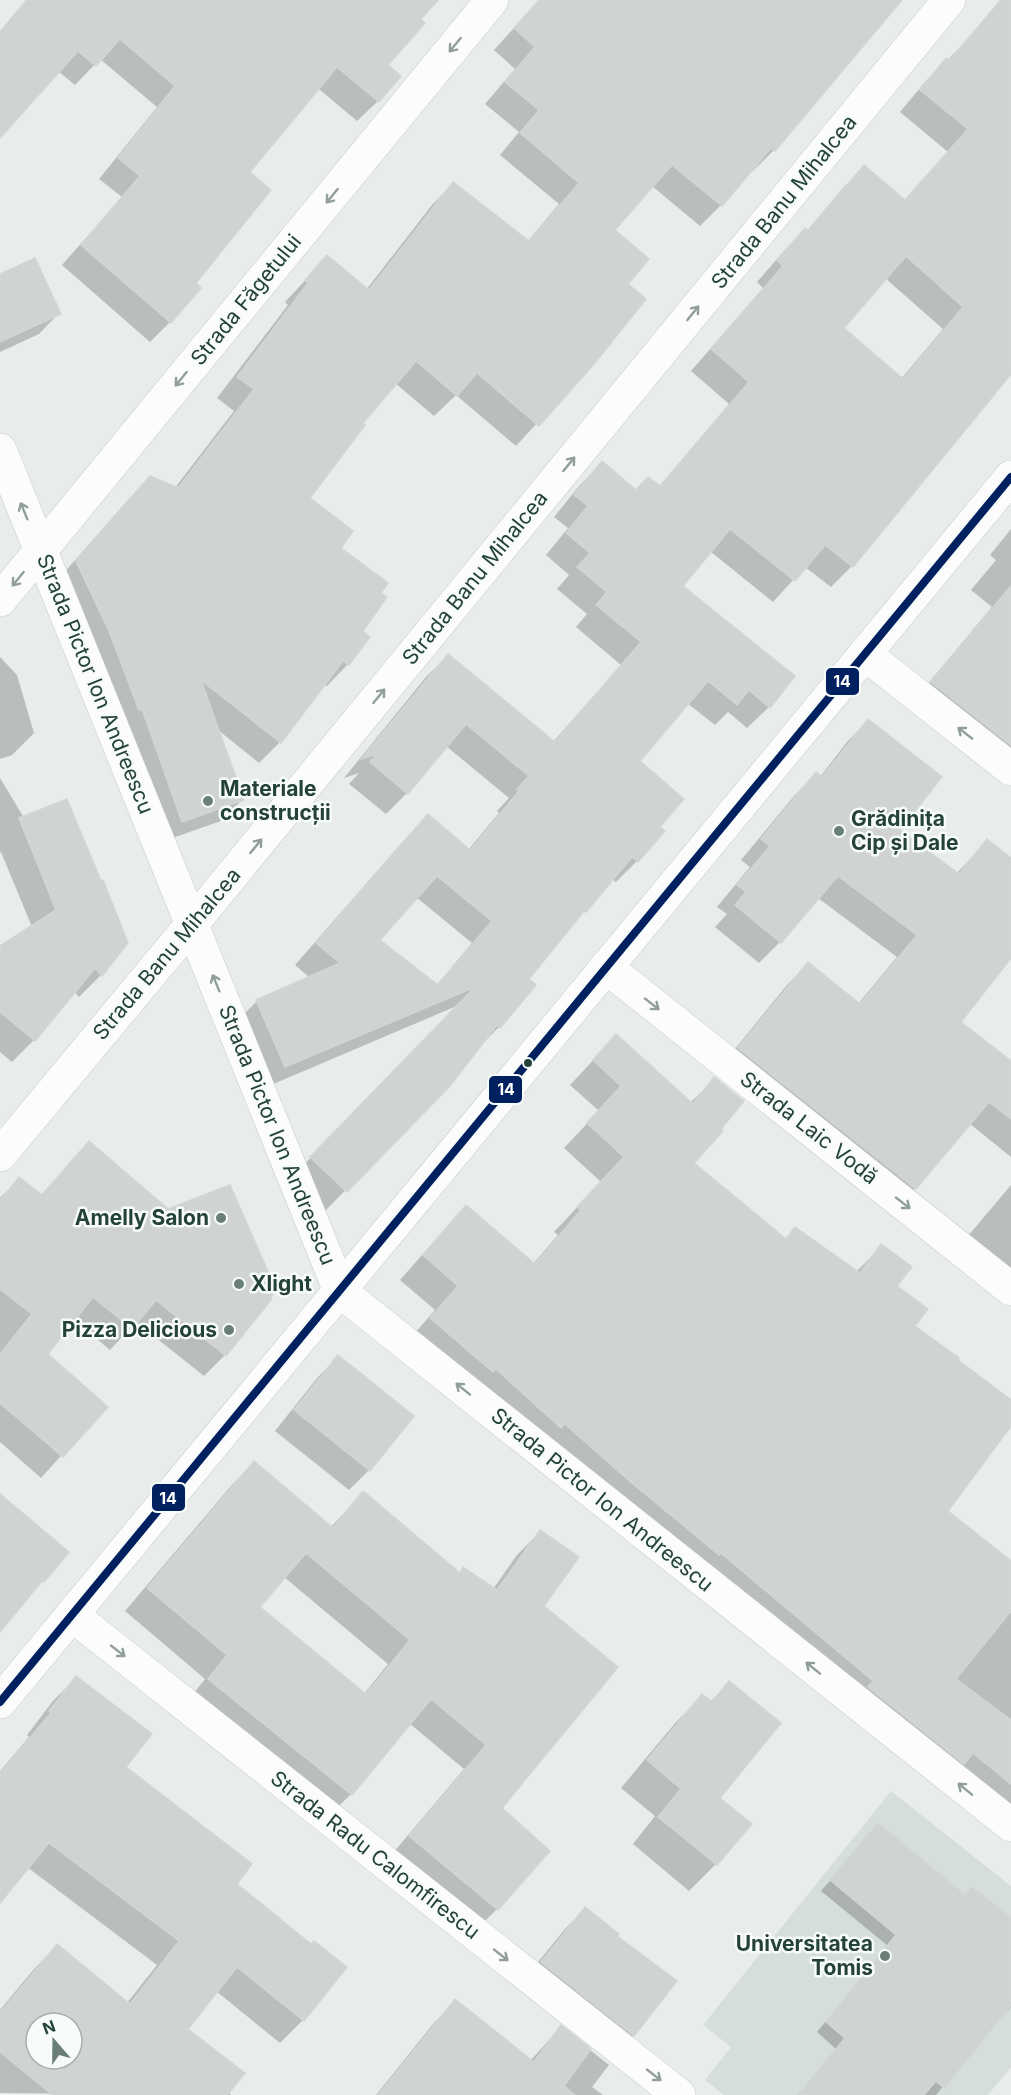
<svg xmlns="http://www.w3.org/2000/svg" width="1011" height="2095" viewBox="0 0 1011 2095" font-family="Inter,sans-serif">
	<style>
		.built { fill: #d6dedb }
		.shadow { fill: #0003; fill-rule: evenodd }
		.building { fill: #cfd4d2; stroke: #d1d6d4; stroke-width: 1.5; fill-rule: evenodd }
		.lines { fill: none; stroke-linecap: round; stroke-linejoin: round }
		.street-casing { stroke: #c5cac8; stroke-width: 34 }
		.secondary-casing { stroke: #c3cbc8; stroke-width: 34 }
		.street { stroke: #fcfcfc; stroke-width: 33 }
		.secondary { stroke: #fcfcfc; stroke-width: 33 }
		.bus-1-casing { stroke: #f7fbf9; stroke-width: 12 }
		.bus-1 { stroke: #002060; stroke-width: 8 }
		.oneway { stroke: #909f9b }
		.poi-dot { fill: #697e78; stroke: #f7fbf9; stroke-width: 2 }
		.bus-dot { fill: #24423a; stroke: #f7fbf9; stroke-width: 2 }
		.labels { text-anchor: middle; stroke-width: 5; stroke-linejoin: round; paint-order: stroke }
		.street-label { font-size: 21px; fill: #24423a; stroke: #f7fbf9 }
		.poi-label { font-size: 21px; font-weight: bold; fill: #24423a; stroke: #f7fbf9; text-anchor: start }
		.line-badge { stroke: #f7fbf9; stroke-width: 2 }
		.badge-label { font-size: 16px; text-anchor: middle; font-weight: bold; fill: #fff }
	</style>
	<rect width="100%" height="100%" fill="#e8edeb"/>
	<polygon class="built" points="891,1791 1011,1886 1011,2067 988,2095 724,2095 705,2080 731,2047 703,2025"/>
	<g class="shadow">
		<polygon points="26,0 196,0 248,172 170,322 150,342 62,265 122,197 99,179 157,107 100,59 75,85 58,71 0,135 0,31"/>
		<polygon points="294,0 436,0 385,65 378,101 357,121 294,68"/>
		<polygon points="539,0 891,0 890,12 774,150 753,171 751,170 721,205 700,226 652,186 613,230 626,284 592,363 516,446 456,395 434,416 395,383 360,424 308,498 339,548 379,593 361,632 368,637 348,664 327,686 324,684 280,742 259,763 218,730 242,800 221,821 161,842 55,583 129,499 151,478 174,489 234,411 217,398 288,305 285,302 327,257 366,290 432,205 453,184 527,242 559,204 500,155 519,132 485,104 515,69 494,50"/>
		<path d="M994 11 1011 25V364L852 566 831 587 805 567 773 602 710 551 681 586 769 707 747 728 728 712 715 725 687 703 638 761 658 827 637 861 616 882 612 879 573 922 527 979 499 1027 478 1048 449 1085 324 1212 290 1179 459 1005 264 1088 236 1022 257 1001 310 978 295 965 407 837 429 816 468 850 499 813 497 811 509 798 446 746 407 793 386 814 349 784 359 773 344 778 426 677 448 656 553 742 621 665 576 627 587 614 557 589 569 575 546 555 568 528 554 517 580 485 602 463 635 491 659 487 729 404 691 371 763 288 757 282 783 252 805 230 806 232 843 188 864 167 904 201 948 152 900 112 925 82 946 60 947 61ZM885 278 943 329 901 379 842 328ZM416 897 472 943 436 986 378 940Z"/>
		<polygon points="0,275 59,313 39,334 0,352"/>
		<polygon points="1011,529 1011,749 912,703 992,607 971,590 996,560 990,555"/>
		<polygon points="0,657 17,675 34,733 12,755 0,759"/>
		<polygon points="868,721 898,830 957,873 987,841 1011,860 1011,956 959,1023 1011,1063 1011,1157 969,1123 915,1188 894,1209 718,1070 787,985 808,964 858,1004 897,957 818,898 780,942 759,963 715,927 727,914 717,907 750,867 741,860 795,795 816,774 820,777 847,742"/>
		<polygon points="0,778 24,818 101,975 79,997 74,991 34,1040 12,1062 0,1052 0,946 2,947 32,927 1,852 0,853"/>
		<polygon points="616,1036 690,1103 715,1079 692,1163 785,1239 795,1229 856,1272 882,1246 895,1287 913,1327 1011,1402 1011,1423 946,1511 1011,1563 1011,1828 407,1342 435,1310 400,1280 443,1231 466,1207 533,1264 558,1235 554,1232 601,1182 564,1148 599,1111 570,1085"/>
		<polygon points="89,1143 270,1299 225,1355 204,1376 136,1322 110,1350 74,1320 46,1355 105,1407 41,1478 0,1442 0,1198 19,1179 41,1195"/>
		<polygon points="1011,1185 1011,1285 957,1249"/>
		<polygon points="338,1357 369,1470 349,1490 275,1431 318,1377"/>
		<path d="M254 1463 330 1528 363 1493 459 1574 493 1589 517 1555 540 1532 542 1607 500 1809 497 1909 474 1932 387 1860 464 1769 409 1723 351 1794 328 1817 186 1703 205 1679 125 1611 231 1486ZM284 1577 388 1664 364 1694 257 1607Z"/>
		<path d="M76 1678 124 1768 234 1884 303 2020 280 2043 216 1991 185 2029 231 2095 0 2093V2010L34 1969 57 1946 127 2003 157 1965 27 1867 0 1897V1771L29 1737 27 1735 53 1701ZM36 2023H72V2059H36Z"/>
		<polygon points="729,1683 717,1798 716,1864 689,1891 633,1844 655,1816 621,1788 676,1722 703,1696 710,1702"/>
		<polygon points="878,1825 965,1896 1011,1920 1011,2007 1004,2014 1003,2013 936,2095 798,2095 836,2049 817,2032 888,1946 821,1891"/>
		<polygon points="585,1909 615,1936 633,2035 613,2055 521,1983 565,1929"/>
		<polygon points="455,2001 530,2061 561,2027 609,2065 592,2087 603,2095 376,2095 433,2024"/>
	</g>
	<g class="building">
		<polygon points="27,0 438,0 421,19 425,23 388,65 401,76 379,102 337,67 250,172 271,190 196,283 201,288 171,323 81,245 140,176 118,158 175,86 120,39 96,66 78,51 0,138 0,32"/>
		<polygon points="539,0 902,0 775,151 771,148 722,206 672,165 615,230 649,259 628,284 646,299 594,364 539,426 477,373 457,396 416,361 363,423 365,425 310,498 353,531 341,548 388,583 381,593 387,597 363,631 370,637 349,665 343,661 281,743 201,680 244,800 182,822 142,709 139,710 109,631 76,561 150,476 178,488 254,389 237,377 308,283 305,280 327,255 369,290 453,182 529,241 579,183 520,133 539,110 505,82 535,47 514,28"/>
		<path d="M1001 0H1011V374L853 567 825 545 795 581 730 529 683 586 795 676 770 708 749 690 737 705 708 681 640 761 684 799 660 827 665 831 638 862 632 857 586 912 584 911 529 979 536 985 500 1028 497 1025 450 1086 347 1192 310 1157 475 987 285 1067 256 1000 340 963 316 943 428 814 470 850 519 791 517 789 529 776 466 724 408 794 370 762 377 754 361 759 448 654 555 742 641 642 596 605 607 592 577 567 590 553 566 533 588 506 574 495 602 461 636 490 648 477 660 486 749 382 711 349 783 266 777 260 805 228 808 231 864 165 905 200 968 129 920 90 946 58 949 61ZM906 256 963 307 903 379 844 328ZM437 876 492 921 438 985 380 940Z"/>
		<polygon points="35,258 61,314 0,342 0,274"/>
		<polygon points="1011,586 1011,745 931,682"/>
		<polygon points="868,719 942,777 900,830 959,874 987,839 1011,858 1011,958 961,1022 1011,1061 1011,1119 989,1102 916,1189 738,1048 808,962 860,1004 917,935 838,876 781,943 735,905 746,892 737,885 770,846 761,839 816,772 822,777"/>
		<polygon points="67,799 101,881 103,880 128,943 102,976 95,968 35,1041 0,1012 0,946 56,910 19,818"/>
		<polygon points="616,1034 693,1104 714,1077 744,1101 721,1129 723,1131 694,1163 786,1239 795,1227 860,1273 881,1244 912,1267 897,1286 928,1309 915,1326 959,1358 958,1360 1011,1400 1011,1426 948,1511 1011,1561 1011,1611 956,1679 1011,1720 1011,1784 973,1753 964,1764 868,1687 873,1681 721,1553 719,1555 626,1478 565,1424 561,1428 496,1369 493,1372 430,1318 458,1286 423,1255 466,1205 535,1264 581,1210 577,1207 624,1157 587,1123 621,1086 593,1060"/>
		<polygon points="89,1141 168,1209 230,1185 274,1285 271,1300 226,1356 156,1300 132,1329 93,1297 48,1354 108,1407 63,1457 0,1403 0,1354 32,1314 0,1289 0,1201 19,1177 42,1195"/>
		<polygon points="338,1355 414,1416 370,1471 294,1410"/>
		<path d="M254 1461 333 1528 363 1491 460 1573 463 1567 497 1590 540 1530 579 1557 544 1606 618 1667 502 1808 550 1851 498 1910 409 1836 486 1745 431 1699 352 1795 208 1679 227 1655 147 1588ZM306 1553 410 1640 366 1694 260 1607Z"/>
		<polygon points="0,1494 69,1552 44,1582 42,1581 0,1632"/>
		<path d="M76 1676 152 1734 126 1767 252 1864 237 1884 311 1944 314 1941 347 1967 304 2021 237 1967 188 2029 245 2073 227 2095H53L0 2052V2013L57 1944 130 2004 179 1941 49 1843 0 1903V1773L51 1713 49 1711ZM36 2023H72V2059H36Z"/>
		<polygon points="729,1681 781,1723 720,1798 752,1824 717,1865 658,1817 681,1789 647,1760 702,1694 712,1702"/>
		<polygon points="878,1823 965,1895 972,1887 1011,1918 1011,2005 944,2088 936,2081 924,2095 798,2095 845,2038 826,2022 896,1935 830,1880"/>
		<polygon points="585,1907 619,1934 617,1936 677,1981 634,2036 541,1962"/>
		<polygon points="455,1999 534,2062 561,2025 591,2049 564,2086 575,2095 378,2095"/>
	</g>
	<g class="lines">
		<g class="street-casing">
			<g id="street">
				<polyline points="0,600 492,0"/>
				<polyline points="865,654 1011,769"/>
				<polyline points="606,967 1011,1289"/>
				<polyline points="0,1155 192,924 949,0"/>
				<polyline points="340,1291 1011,1825"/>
				<polyline points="72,1615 679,2095"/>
			</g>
		</g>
		<g class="secondary-casing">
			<g id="secondary">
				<polyline points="0,450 340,1291"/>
				<polyline points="0,1702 1011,477"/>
			</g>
		</g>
		<use href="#street" class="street"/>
		<use href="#secondary" class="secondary"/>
		<g class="bus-1-casing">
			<polyline id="bus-1" points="0,1702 1011,477"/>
		</g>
		<use href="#bus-1" class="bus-1"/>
	</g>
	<defs><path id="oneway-shaft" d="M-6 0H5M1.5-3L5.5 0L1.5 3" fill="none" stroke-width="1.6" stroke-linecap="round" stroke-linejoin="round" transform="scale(1.5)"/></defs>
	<g class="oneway">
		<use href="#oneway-shaft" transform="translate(455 45) rotate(129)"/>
		<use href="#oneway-shaft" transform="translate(332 196) rotate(129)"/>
		<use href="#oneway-shaft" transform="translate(693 313) rotate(-51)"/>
		<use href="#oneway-shaft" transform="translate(181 379) rotate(129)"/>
		<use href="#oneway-shaft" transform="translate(569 464) rotate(-51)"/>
		<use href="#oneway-shaft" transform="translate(24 511) rotate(-112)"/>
		<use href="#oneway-shaft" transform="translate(18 579) rotate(129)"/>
		<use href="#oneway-shaft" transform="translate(379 696) rotate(-51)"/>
		<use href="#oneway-shaft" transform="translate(965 733) rotate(-142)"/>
		<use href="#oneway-shaft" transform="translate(256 846) rotate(-51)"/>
		<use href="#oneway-shaft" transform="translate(216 983) rotate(-112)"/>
		<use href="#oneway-shaft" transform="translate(652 1004) rotate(38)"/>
		<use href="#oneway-shaft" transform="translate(903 1203) rotate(38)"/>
		<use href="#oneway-shaft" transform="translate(463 1389) rotate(-141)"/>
		<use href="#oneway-shaft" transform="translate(118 1651) rotate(38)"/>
		<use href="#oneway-shaft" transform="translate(813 1668) rotate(-141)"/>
		<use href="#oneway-shaft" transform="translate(965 1789) rotate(-141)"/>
		<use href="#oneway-shaft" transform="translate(501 1955) rotate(38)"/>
		<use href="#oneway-shaft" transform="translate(654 2075) rotate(38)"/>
	</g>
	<g class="poi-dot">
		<circle cx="208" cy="801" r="6"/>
		<circle cx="839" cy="831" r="6"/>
		<circle cx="221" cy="1218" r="6"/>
		<circle cx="239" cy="1284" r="6"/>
		<circle cx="229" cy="1330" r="6"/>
		<circle cx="885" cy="1956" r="6"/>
	</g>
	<circle class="bus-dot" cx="528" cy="1063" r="5"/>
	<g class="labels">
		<g class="street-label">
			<text transform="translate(784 202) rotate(-51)" y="7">Strada Banu Mihalcea</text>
			<text transform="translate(246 300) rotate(-51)" y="7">Strada Făgetului</text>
			<text transform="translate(475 578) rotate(-51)" y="7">Strada Banu Mihalcea</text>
			<text transform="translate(95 684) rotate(68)" y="7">Strada Pictor Ion Andreescu</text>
			<text transform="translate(167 954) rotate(-50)" y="7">Strada Banu Mihalcea</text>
			<text transform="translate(809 1128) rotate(38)" y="7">Strada Laic Vodă</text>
			<text transform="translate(277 1135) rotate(68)" y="7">Strada Pictor Ion Andreescu</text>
			<text transform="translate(602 1500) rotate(39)" y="7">Strada Pictor Ion Andreescu</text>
			<text transform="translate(375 1855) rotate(38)" y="7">Strada Radu Calomfirescu</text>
		</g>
		<g class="poi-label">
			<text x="220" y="796">Materiale<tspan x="220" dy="24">construcții</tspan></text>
			<text x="851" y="826">Grădinița<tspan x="851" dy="24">Cip și Dale</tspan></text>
			<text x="209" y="1225" text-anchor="end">Amelly Salon</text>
			<text x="251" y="1291">Xlight</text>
			<text x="217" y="1337" text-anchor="end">Pizza Delicious</text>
			<text x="873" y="1951" text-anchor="end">Universitatea<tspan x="873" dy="24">Tomis</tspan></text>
		</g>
	</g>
	<g class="line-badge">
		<rect x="825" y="667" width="35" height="29" rx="6" fill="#002060"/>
		<rect x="488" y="1075" width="35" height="29" rx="6" fill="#002060"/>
		<rect x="151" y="1483" width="35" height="29" rx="6" fill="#002060"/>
	</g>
	<g class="badge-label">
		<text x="842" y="687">14</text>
		<text x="506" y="1095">14</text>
		<text x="168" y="1504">14</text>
	</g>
	<g transform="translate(54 2041) rotate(340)"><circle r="28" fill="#f7fbf9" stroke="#a3b1ad" stroke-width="1.5"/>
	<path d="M0-4.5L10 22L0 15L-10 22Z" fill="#697e78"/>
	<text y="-9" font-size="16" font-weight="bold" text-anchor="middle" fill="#24423a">N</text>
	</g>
</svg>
